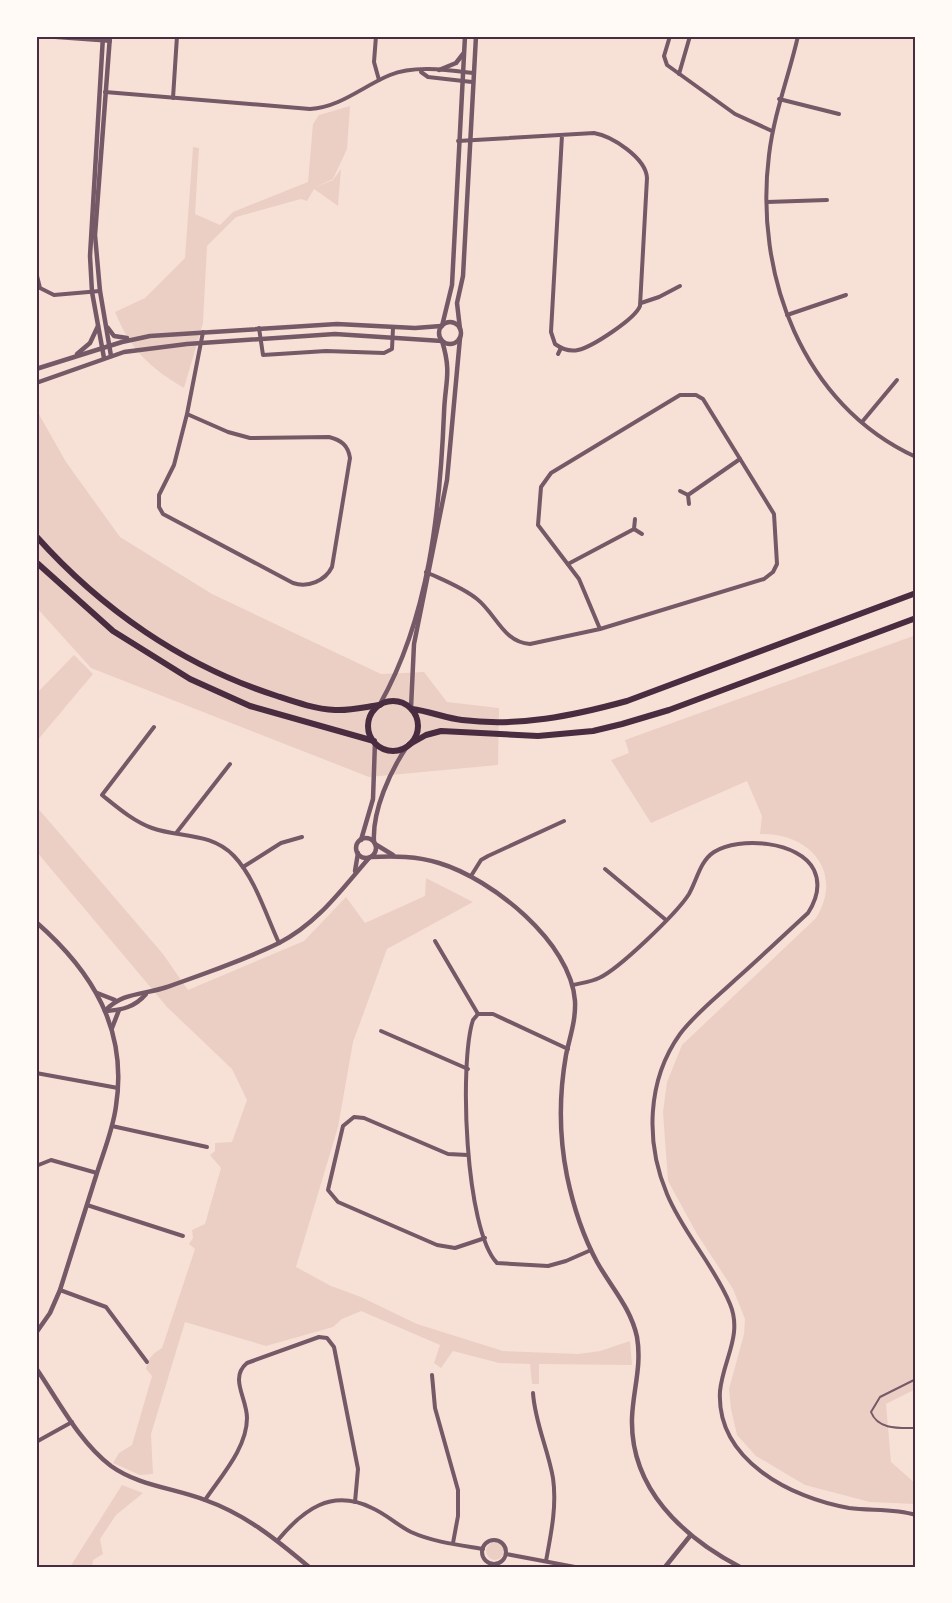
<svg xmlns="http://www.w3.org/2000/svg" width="952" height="1603" viewBox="0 0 952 1603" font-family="Quicksand,sans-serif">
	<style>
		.green { fill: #ebcfc5 }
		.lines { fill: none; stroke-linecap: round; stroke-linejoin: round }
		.service { stroke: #755966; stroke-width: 2 }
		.minor { stroke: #755966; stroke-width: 4 }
		.tertiary { stroke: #755966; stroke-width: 4.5 }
		.primary { stroke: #4a2c40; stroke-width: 6 }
		.neatline { fill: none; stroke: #4a2c40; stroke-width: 2 }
	</style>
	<rect width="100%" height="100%" fill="#f7e1d7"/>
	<g class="green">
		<path d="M350 106 347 149 333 179 314 188 333 180 341 169 338 206 314 189 307 201 301 199 236 217 207 246 203 323 184 388C150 368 130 349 115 312L145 298 185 258 193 147 199 148 195 214 220 225 233 212 308 182 313 124 319 115Z"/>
		<polygon points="36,409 66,462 120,537 212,594 381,674 424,672 447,702 499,708 498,765 369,777 91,668 36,607"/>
		<path d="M916 635V1389L886 1404 891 1462 916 1484V1504L870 1502 805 1485 756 1456 737 1435 731 1409 729 1389 744 1334 745 1319 733 1289 697 1234 668 1181 663 1112 667 1082 682 1045 816 918C845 871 808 832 760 834L762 816 747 781 651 823 611 760 629 753 625 740Z"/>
		<polygon points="74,655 93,674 36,742 36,694"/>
		<path d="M36 806 163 954 188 990 304 941 346 897 365 923 425 896 426 878 473 902 387 949 353 1042 338 1127 296 1267 331 1286 361 1297 417 1324 503 1351 578 1354 600 1351 630 1341 632 1365 539 1364V1384H532L530 1364 499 1363 453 1351 441 1368 434 1363 440 1345 361 1311 342 1319 333 1327 266 1346 185 1322 151 1434 153 1474 140 1475 113 1463 119 1453 132 1445 152 1376 146 1369C148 1358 152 1354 162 1348L195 1249 189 1244 193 1238 192 1230 205 1224 221 1168 210 1155 215 1151V1143L232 1142 247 1100 232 1069 167 1007 36 851Z"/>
		<polygon points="122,1485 143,1493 116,1515 100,1539 103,1554 93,1560 92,1567 70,1567"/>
		<circle cx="495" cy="1551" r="9"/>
	</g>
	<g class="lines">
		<g class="service">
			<polyline points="376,37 400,38 400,36"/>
			<path d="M916 1379 880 1397 871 1412C878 1430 899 1428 916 1428"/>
		</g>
		<g class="minor">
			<polyline points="41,36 110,41"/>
			<polyline points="376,36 374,62 379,80"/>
			<polyline points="670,36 664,56 667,65 735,114 772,131"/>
			<path d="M798 36C789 76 774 113 769 155 754 274 802 405 916 457"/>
			<polyline points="36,51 37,36"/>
			<polyline points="421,72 428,77 472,82"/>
			<polyline points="679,74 690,36"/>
			<path d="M105 92 310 109C341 107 363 86 390 75 414 65 448 70 473 73"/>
			<polyline points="173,98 177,36"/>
			<polyline points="779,99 839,114"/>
			<path d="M458 141 594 133C612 136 646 158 647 178L640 306C635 319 592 347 578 350 569 352 562 349 555 344L551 332 562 135"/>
			<polyline points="767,202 827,200"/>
			<polyline points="36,272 40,288 54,295 100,291"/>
			<polyline points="641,303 659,297 680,286"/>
			<polyline points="787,315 846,295"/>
			<polyline points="259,328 263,355 326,351 384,353 392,349 393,328"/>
			<polyline points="558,354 561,348"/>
			<path d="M187 414 174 465 159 495V507L163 514 293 583C308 588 325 581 332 567L350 458C348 445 341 440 329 437L250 438 228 432 187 414 203 332"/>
			<polyline points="862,422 897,380"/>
			<polyline points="680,491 688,495"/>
			<polyline points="689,504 688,495 740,459"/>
			<polyline points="634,529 642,534"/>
			<polyline points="568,564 634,529 635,519"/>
			<path d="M426 572C443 580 462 587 477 599 496 614 503 642 530 644L600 629 579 579 538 525 541 487 551 473 680 395H696L703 399 774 514 777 564 773 572 764 579 600 629"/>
			<path d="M154 727 102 795C117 807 133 821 152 828 180 838 211 832 234 856 255 878 266 915 279 943"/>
			<polyline points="177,832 230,764"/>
			<polyline points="243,867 281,843 302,837"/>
			<polyline points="605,869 666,920"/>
			<polyline points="471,876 481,860 488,856 564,821"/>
			<polyline points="435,941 478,1014"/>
			<path d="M573 985C581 983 591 982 599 978 619 969 677 913 689 894 697 880 700 861 714 852 739 836 800 841 814 870 821 885 817 899 808 913 784 935 760 958 735 980 717 997 695 1014 680 1034 647 1080 645 1142 667 1194 683 1233 714 1265 730 1304 743 1335 723 1360 720 1391 716 1460 791 1498 849 1508 871 1511 894 1508 916 1515"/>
			<polyline points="381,1031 468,1069"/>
			<path d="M568 1049 493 1014H478L473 1020C459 1063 465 1230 497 1263L548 1266 566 1261 591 1250"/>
			<polyline points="36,1073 118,1088"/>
			<polyline points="112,1126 207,1147"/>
			<polyline points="468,1155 448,1154 364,1118 354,1117 343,1126 328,1190 338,1202 437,1245 455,1248 485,1238"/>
			<polyline points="36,1166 51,1160 97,1173"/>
			<polyline points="87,1205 183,1236"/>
			<polyline points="60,1290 106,1307 147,1362"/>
			<polyline points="432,1375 435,1408 458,1490 458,1516 453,1543"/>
			<path d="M533 1393C535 1423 548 1449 553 1478 557 1506 551 1534 546 1561"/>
			<polyline points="36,1442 72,1422"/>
			<path d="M205 1500C221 1476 247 1448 247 1418 247 1398 229 1378 247 1363L319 1337 327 1338 334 1347 358 1469 355 1502"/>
			<path d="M278 1540C303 1510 331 1488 372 1508 386 1514 397 1525 411 1532 433 1542 459 1545 483 1549"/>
			<circle cx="494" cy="1552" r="12"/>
			<polyline points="506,1554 575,1567"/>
		</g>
		<g class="tertiary">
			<polyline points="103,36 90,256 92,292 104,358"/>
			<polyline points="110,36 95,235 100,291 111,356"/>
			<polyline points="439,70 456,63 463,54"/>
			<circle cx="450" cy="333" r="11"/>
			<polyline points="442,326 452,285 465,36"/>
			<polyline points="108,328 114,336 127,338"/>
			<polyline points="460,329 457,303 463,276 476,36"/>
			<polyline points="77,354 90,343 98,326"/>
			<polyline points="36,369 122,342 150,336 337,324 415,328 441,326"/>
			<polyline points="36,383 124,352 187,344 335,334 442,341"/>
			<path d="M380 704C429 617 440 511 444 413 445 382 452 373 442 341"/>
			<polyline points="411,708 414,644 447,480 460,338"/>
			<circle cx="366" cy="848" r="10"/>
			<polyline points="361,840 373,799 375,742"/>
			<path d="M374 842C372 811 390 771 408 745"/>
			<polyline points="375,844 393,855"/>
			<path d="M371 857C394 856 417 856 439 863 492 879 571 942 575 1001 576 1020 570 1036 566 1055 559 1095 559 1136 567 1176 573 1205 583 1236 597 1262 611 1287 631 1308 637 1337 642 1366 633 1390 632 1418 630 1489 683 1537 740 1567"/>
			<polyline points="355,871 358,853"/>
			<path d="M36 922C92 971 128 1029 116 1106 113 1130 103 1153 96 1176 84 1214 72 1252 60 1290L50 1313 36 1333"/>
			<polyline points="97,993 115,1000"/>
			<path d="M105 1011C122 992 144 995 167 987 204 974 244 960 279 943 318 923 341 890 369 858"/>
			<path d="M106 1011C122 1010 135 1007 146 994"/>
			<polyline points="112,1028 119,1010"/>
			<path d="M36 1368C58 1400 79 1442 111 1466 139 1486 174 1488 205 1500 245 1514 277 1540 309 1567"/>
			<polyline points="665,1567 690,1536"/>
		</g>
		<g class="primary">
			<path d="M36 536C101 609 183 666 277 696 295 702 315 709 335 710 350 711 365 707 380 705"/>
			<polyline points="36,562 113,631 190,679 250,706 374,741"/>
			<circle cx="393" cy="726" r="25"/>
			<path d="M412 709C429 711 445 718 462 720 519 727 572 716 627 701L916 593"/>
			<polyline points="410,744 426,735 441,731 538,736 593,731 622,724 669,710 916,618"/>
		</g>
	</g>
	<rect width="952" height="1603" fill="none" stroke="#fffaf5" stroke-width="75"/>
	<rect x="38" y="38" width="876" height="1528" class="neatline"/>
</svg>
